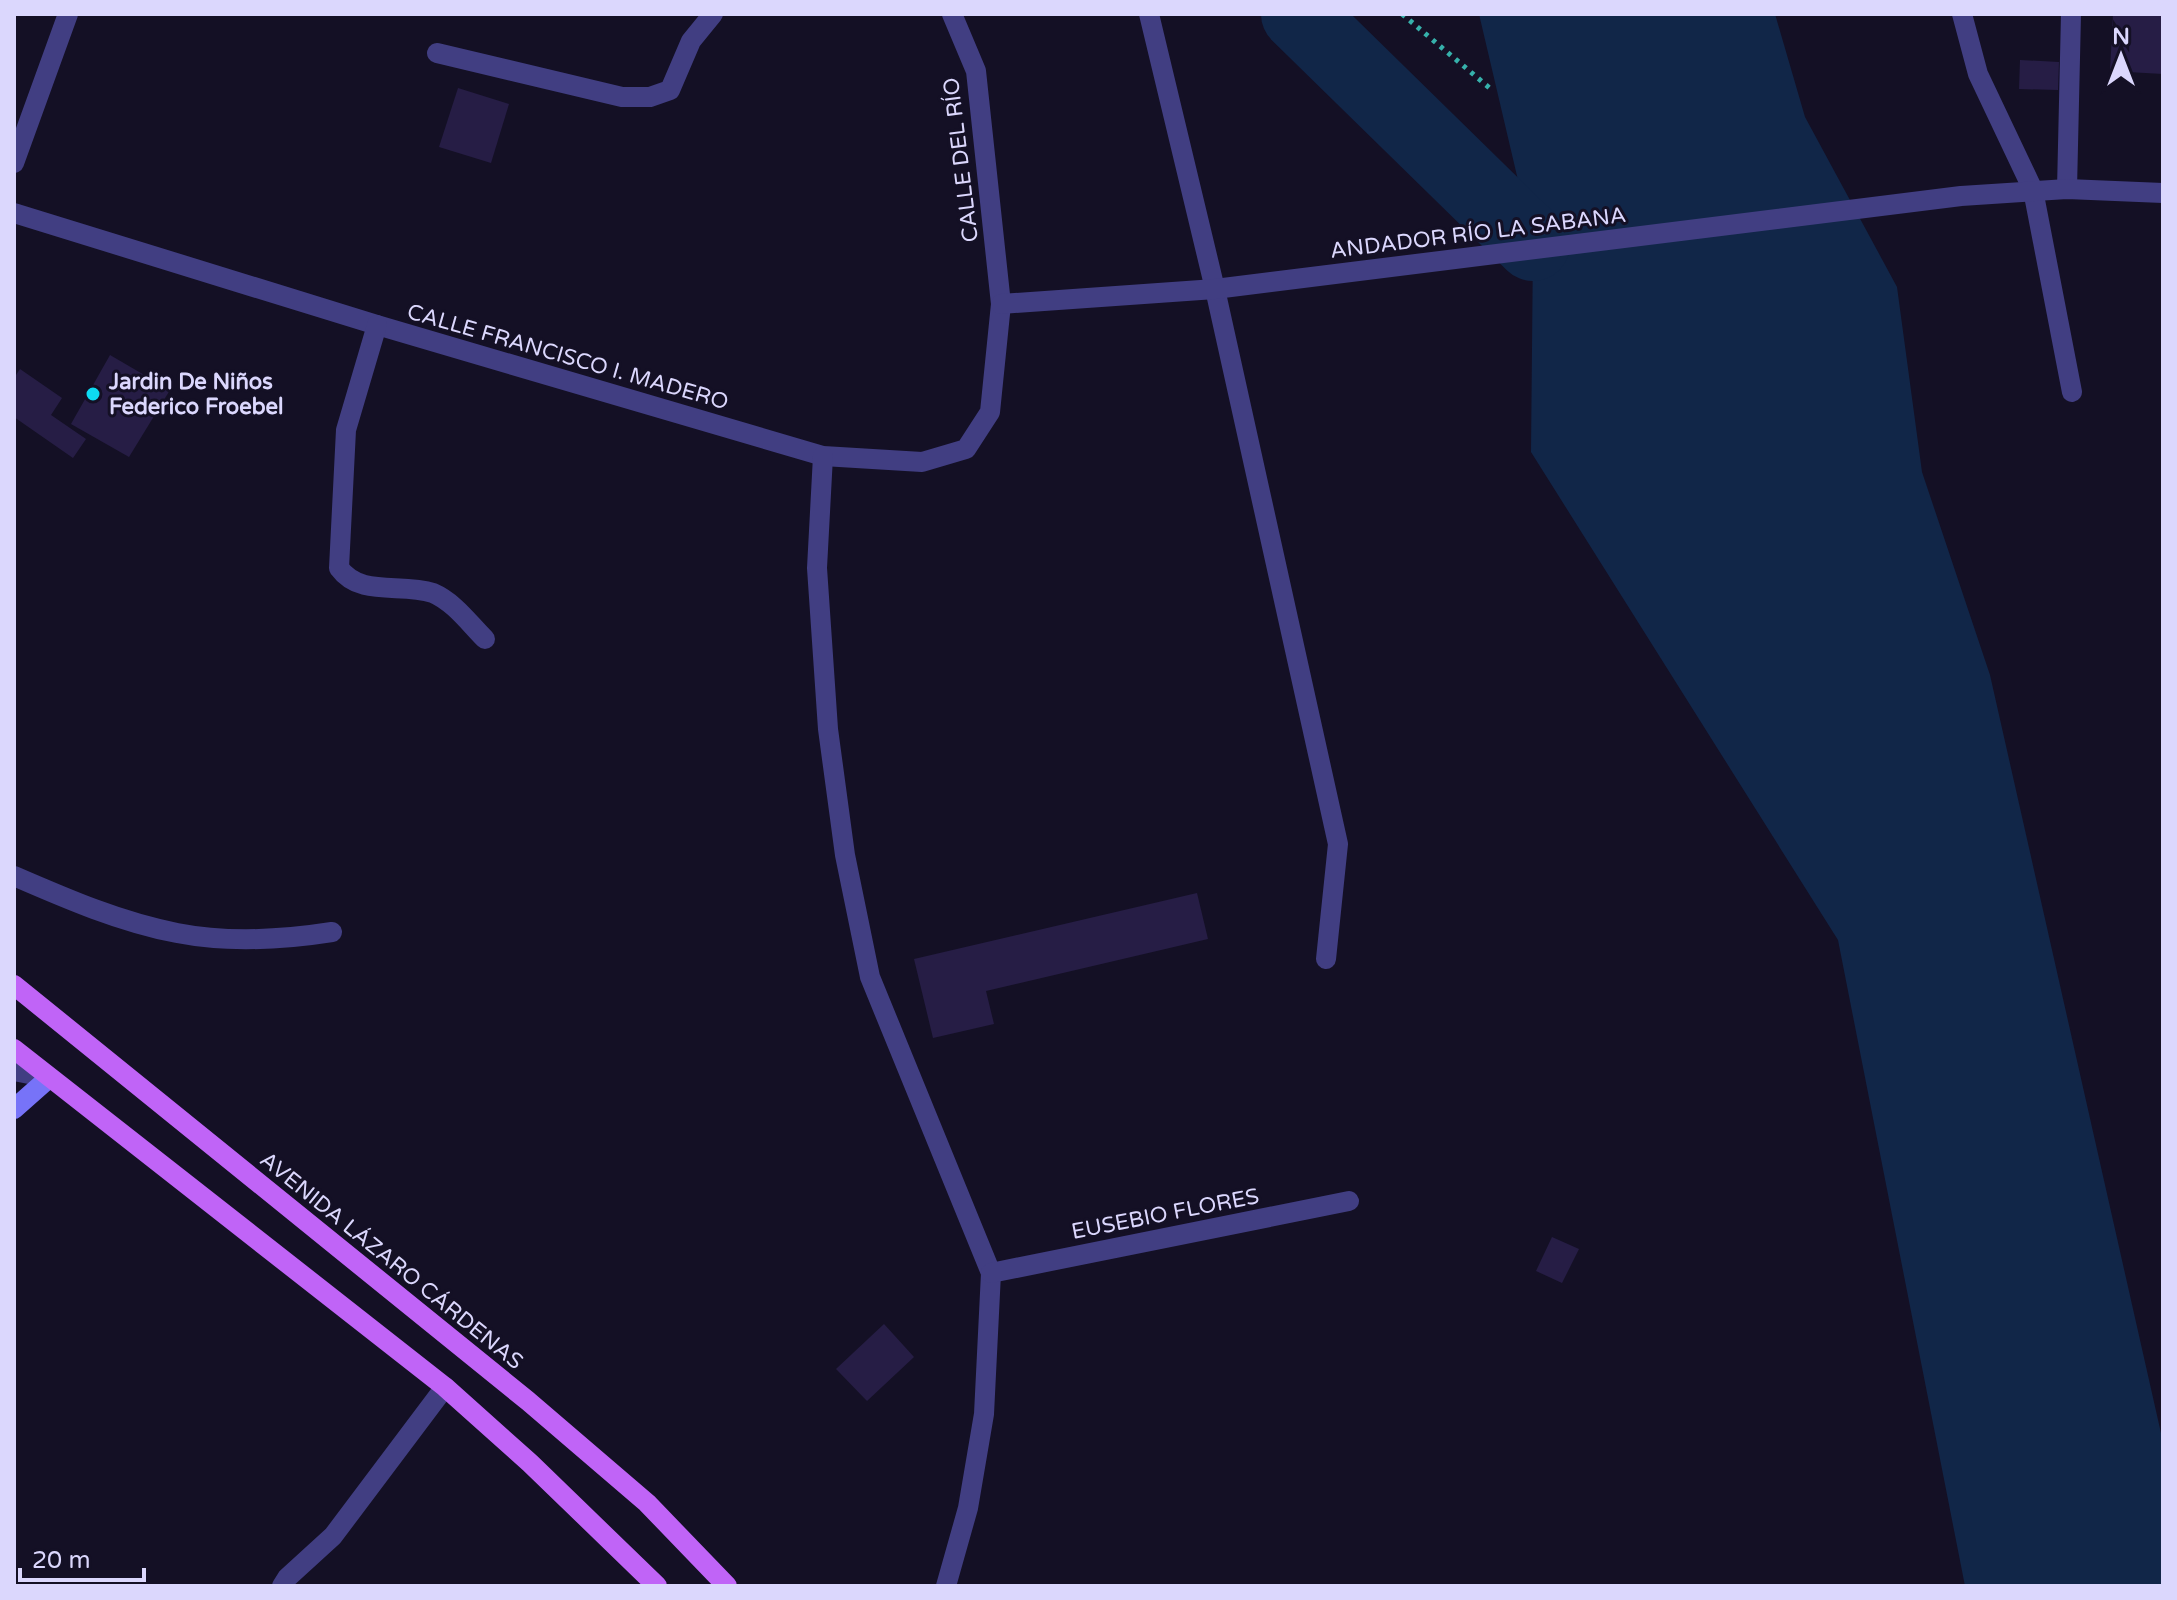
<svg xmlns="http://www.w3.org/2000/svg" width="2177" height="1600" viewBox="0 0 2177 1600" font-family="'Varela Round',sans-serif">
	<style>
		.water { fill: #112648 }
		.lines { fill: none; stroke-linecap: round; stroke-linejoin: round }
		.river { stroke: #112648; stroke-width: 74 }
		.building { fill: #261d45 }
		.path { stroke: #36b1ab; stroke-width: 5; stroke-dasharray: 4 6; stroke-linecap: butt }
		.lane { stroke: #413e82; stroke-width: 20 }
		.street { stroke: #413e82; stroke-width: 20 }
		.secondary { stroke: #7773f8; stroke-width: 20 }
		.primary { stroke: #c064f7; stroke-width: 20 }
		.poi-dot { fill: #0ddaf2; stroke: #141025; stroke-width: 3 }
		.labels { text-anchor: middle; stroke-width: 6; stroke-linejoin: round; paint-order: stroke }
		.street-label { font-size: 22px; fill: #dbd7fd; stroke: #141025 }
		.poi-label { font-size: 22px; font-weight: bold; fill: #dbd7fd; stroke: #141025; text-anchor: start }
	</style>
	<rect width="100%" height="100%" fill="#141025"/>
	<polygon class="water" points="1479,14 1775,14 1805,117 1897,287 1922,472 1990,675 2163,1442 2163,1586 1965,1586 1838,940 1531,452 1533,244"/>
	<g class="lines">
		<polyline class="river" points="1298,14 1533,244"/>
	</g>
	<g class="building">
		<polygon points="2113,14 2163,14 2163,74 2110,71"/>
		<polygon points="2020,60 2059,62 2058,90 2019,89"/>
		<polygon points="458,88 509,104 491,163 439,147"/>
		<polygon points="110,355 170,390 129,457 71,424"/>
		<polygon points="20,369 62,398 51,415 86,439 73,458 14,417 14,378"/>
		<polygon points="1197,893 1208,939 986,991 994,1024 933,1038 914,959"/>
		<polygon points="1552,1237 1579,1249 1562,1283 1536,1271"/>
		<polygon points="884,1324 914,1357 867,1401 836,1369"/>
	</g>
	<g class="lines">
		<polyline class="path" points="1402,14 1492,90"/>
		<g class="lane">
			<polyline points="437,53 622,97 650,97 670,90 691,41 713,14"/>
			<polyline points="14,163 68,14"/>
		</g>
		<g class="street">
			<polyline points="1149,14 1215,289 1338,844 1326,959"/>
			<polyline points="1962,14 1978,74 2033,190 2072,392"/>
			<polyline points="2067,189 2071,14"/>
			<polyline points="14,213 377,325 823,456 922,462 966,449 990,412 1001,304 976,71 952,14"/>
			<polyline points="1001,304 1215,289 1961,196 2067,189 2163,193"/>
			<path d="M377 325 346 430 339 568C361 598 401 582 433 593 454 602 469 623 485 639"/>
			<polyline points="823,456 817,568 828,729 845,855 870,977 991,1273 984,1414 968,1508 946,1586"/>
			<path d="M14 876C67 899 120 922 177 933 228 943 281 940 332 932"/>
			<polyline points="14,1071 49,1078"/>
			<polyline points="991,1273 1349,1201"/>
			<polyline points="282,1586 287,1578 333,1536 445,1387"/>
		</g>
		<polyline class="secondary" points="14,1109 49,1078"/>
		<g class="primary">
			<polyline points="14,985 528,1401 647,1503 727,1586"/>
			<polyline points="14,1049 445,1387 530,1463 657,1586"/>
		</g>
	</g>
	<circle class="poi-dot" cx="93" cy="394" r="8"/>
	<g class="labels">
		<g class="street-label">
			<text transform="translate(960 160) rotate(-97)" y="8">CALLE DEL RÍO</text>
			<text transform="translate(1478 232) rotate(-7)" y="8">ANDADOR RÍO LA SABANA</text>
			<text transform="translate(568 356) rotate(16)" y="8">CALLE FRANCISCO I. MADERO</text>
			<text transform="translate(1165 1213) rotate(-11)" y="8">EUSEBIO FLORES</text>
			<text transform="translate(392 1260) rotate(39)" y="8">AVENIDA LÁZARO CÁRDENAS</text>
		</g>
		<g class="poi-label">
			<text x="109" y="389">Jardin De Niños<tspan x="109" dy="25">Federico Froebel</tspan></text>
		</g>
	</g>
	<rect width="2177" height="1600" fill="none" stroke="#dbd7fd" stroke-width="32"/>
	<g transform="translate(2121 56)" stroke="#141025" stroke-width="6" paint-order="stroke">
	<path d="M0-6L14 30L0 20L-14 30Z" fill="#dbd7fd"/>
	<text y="-12" font-size="22" font-weight="bold" text-anchor="middle" fill="#dbd7fd">N</text>
	</g>
	<path d="M20 1568v12h124v-12" fill="none" stroke="#dbd7fd" stroke-width="4"/>
	<text x="32" y="1568" font-size="24" fill="#dbd7fd" stroke="#141025" stroke-width="6" paint-order="stroke">20 m</text>
</svg>
